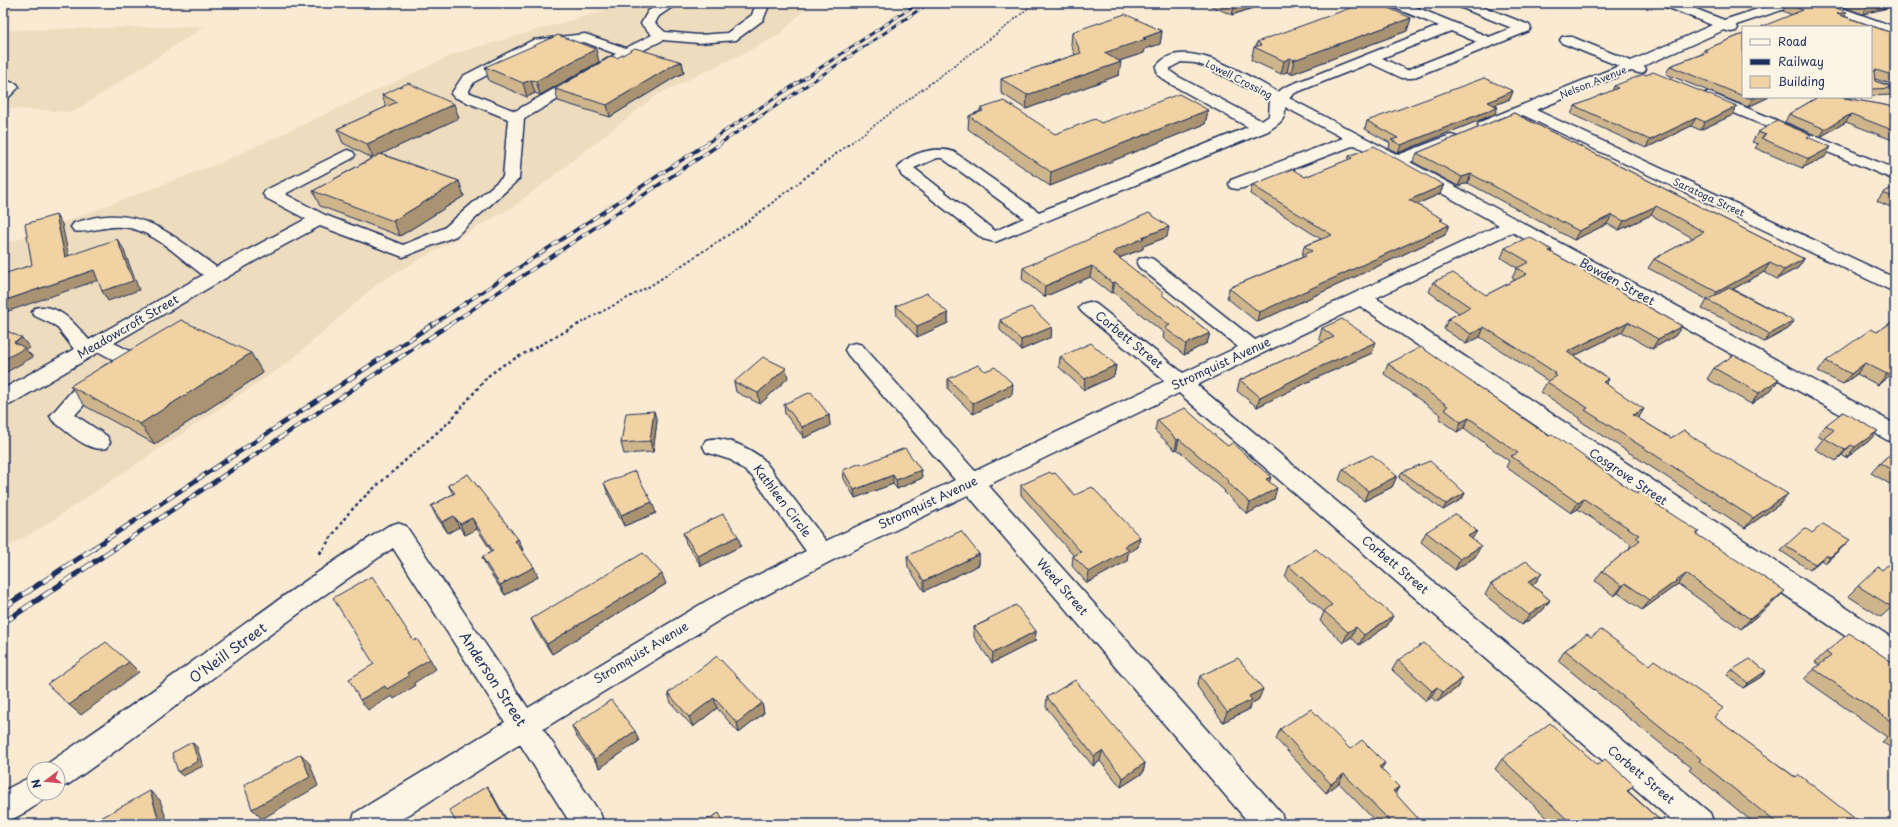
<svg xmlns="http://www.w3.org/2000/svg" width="1898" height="827" viewBox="0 0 1898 827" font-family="'Playpen Sans',sans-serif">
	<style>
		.built { fill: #eedcbf }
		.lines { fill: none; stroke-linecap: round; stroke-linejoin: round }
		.minor-casing { stroke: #1b2f5e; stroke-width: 3 }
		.path-far3 { stroke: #1b2f5e; stroke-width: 1.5; stroke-dasharray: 2 2; stroke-linecap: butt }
		.path-far2 { stroke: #1b2f5e; stroke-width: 2; stroke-dasharray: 2.5 2.5; stroke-linecap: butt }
		.path-far1 { stroke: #1b2f5e; stroke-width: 2.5; stroke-dasharray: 3 3; stroke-linecap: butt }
		.path { stroke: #1b2f5e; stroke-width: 3; stroke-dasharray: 4 4; stroke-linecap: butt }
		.minor { fill: #fcf5e5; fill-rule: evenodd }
		.rail-far3-casing { stroke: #1b2f5e; stroke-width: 3 }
		.rail-far2-casing { stroke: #1b2f5e; stroke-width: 3.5 }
		.rail-far1-casing { stroke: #1b2f5e; stroke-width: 4.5 }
		.rail-casing { stroke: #1b2f5e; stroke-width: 5.5 }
		.rail-far3 { stroke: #fcf5e5; stroke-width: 2; stroke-dasharray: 6; stroke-linecap: butt }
		.rail-far2 { stroke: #fcf5e5; stroke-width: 2.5; stroke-dasharray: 8; stroke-linecap: butt }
		.rail-far1 { stroke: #fcf5e5; stroke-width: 3; stroke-dasharray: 9; stroke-linecap: butt }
		.rail { stroke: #fcf5e5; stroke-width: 4; stroke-dasharray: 12; stroke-linecap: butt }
		.wall { fill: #cfb58c; stroke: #1b2f5e }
		.shaded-wall { fill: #a99372; stroke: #1b2f5e }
		.building { fill: #f1d2a3; stroke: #1b2f5e }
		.labels { text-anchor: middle; stroke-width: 3.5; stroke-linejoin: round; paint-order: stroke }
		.far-street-label { font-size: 10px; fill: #1b2f5e; stroke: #fcf5e5 }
		.street-label { font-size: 12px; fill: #1b2f5e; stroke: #fcf5e5 }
		.near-street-label { font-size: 14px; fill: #1b2f5e; stroke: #fcf5e5 }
	</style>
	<rect width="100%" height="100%" fill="#f9ead1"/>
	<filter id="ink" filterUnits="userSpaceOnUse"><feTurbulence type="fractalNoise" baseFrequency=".025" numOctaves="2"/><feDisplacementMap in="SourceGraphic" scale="8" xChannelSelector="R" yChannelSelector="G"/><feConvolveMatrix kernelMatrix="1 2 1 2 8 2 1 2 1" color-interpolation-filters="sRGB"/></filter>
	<g filter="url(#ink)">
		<g class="built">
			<polygon points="3,3 13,3 7,30 205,26 73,112 3,108"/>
			<polygon points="626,3 811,3 778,36 657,95 513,207 378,283 289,362 41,528 3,549 3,245 220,163 457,53 610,9"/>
		</g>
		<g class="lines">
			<g class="minor-casing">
				<g id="minor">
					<path d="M662 3H678L659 16 655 23 665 32 699 35 727 33 752 15 756 3H770L763 20 736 40 699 43 663 40 632 56 524 119 519 179 456 236 403 257 320 226 260 258 114 343 136 354 139 359 136 364 92 396 75 415 107 436 110 442 107 448C88 453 68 432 53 421L50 416 76 386 114 360 99 352 11 404 3 406V389L74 349 56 326 35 316 32 312 35 308C58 302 76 325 89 340L203 275C179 258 153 229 122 227 106 225 86 234 74 231L71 227 74 223C84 220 96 216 107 216 151 213 183 243 216 267L306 219 266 198 263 194 266 190 347 150 353 152 355 155 353 158 285 194 325 215 403 245 444 228 503 177 508 119 454 97 451 94 463 76 533 40 585 34 626 48 652 35 641 24 648 11ZM584 42 616 54 515 111 468 92 474 82 541 47Z"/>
					<path d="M1388 3H1406L1489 37 1512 28 1457 6 1455 3H1474L1529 25 1531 28 1529 31 1412 78H1402L1370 63 1295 93 1289 98 1398 155 1445 137 1451 135 1457 137 1459 140 1457 143 1410 162 1895 424V442L1887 440 1512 232 1376 298 1895 640V667L1885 663 1360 306 1197 385 1710 813 1714 824H1676L1179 393 988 485 1281 813 1285 824H1250L968 495 831 561 726 616 543 729 600 813 604 824H571L520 744 394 824H351L355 813 505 722 393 548C281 621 178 708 69 784L58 788V769H45L47 764C163 687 271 600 388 526L397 523 406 526 528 708 708 600 806 551 752 476 731 460 706 452 703 446 706 440C724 435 749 448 763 459L826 541 955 480 848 355 845 350 848 345 855 343 862 345 975 471 1165 381 1082 312 1079 308 1082 304 1089 302 1096 304 1183 373 1238 347 1139 267 1137 263 1139 259 1146 257 1153 259 1255 340 1499 225 1355 145 1243 188 1237 189 1231 188 1229 184 1231 180 1343 138 1285 107C1286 122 1277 124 1268 131L995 242 983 239 902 176 898 168C909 152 936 146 954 152L1039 212 1248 127 1167 82 1158 75 1156 67C1181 31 1251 78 1278 92L1285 87 1439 26 1390 6ZM1451 31 1477 42 1407 70 1382 58ZM1181 62 1195 63 1204 66 1270 100 1269 116 1262 121 1177 76 1170 71V68ZM937 158H942L1024 218 995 231 914 168Z"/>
					<polygon points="1662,3 1681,3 1724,20 1776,3 1796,3 1794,6 1736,25 1738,28 1736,31 1731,32 1724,30 1644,66 1646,69 1644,72 1639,73 1631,71 1536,110 1895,278 1895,291 1888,289 1523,115 1486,130 1480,128 1478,125 1480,122 1619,66 1562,43 1560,40 1562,37 1572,37 1631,61 1712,25 1664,6"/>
					<polygon points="1809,3 1828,3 1895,27 1895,36 1811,6"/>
					<polygon points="3,80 17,84 19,87 8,98 3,100"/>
					<polygon points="1708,92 1895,169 1895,180 1703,100 1700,97 1703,94"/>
					<path d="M34 775V793H47C42 805 16 818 3 823V791Z"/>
				</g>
			</g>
			<polyline class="path-far3" points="848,145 1007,26 1034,3"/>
			<polyline class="path-far2" points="577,325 650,286 742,226 849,144"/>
			<polyline class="path-far1" points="323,549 347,515 363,498 450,421 488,376 503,365 579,324"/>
			<polyline class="path" points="319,554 324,548"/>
			<use href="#minor" class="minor"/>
			<g class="rail-far3-casing">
				<g id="rail-far3">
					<polyline points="704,145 918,3"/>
					<polyline points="718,145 929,3"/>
				</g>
			</g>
			<g class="rail-far2-casing">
				<g id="rail-far2">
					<polyline points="432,325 706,144"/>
					<polyline points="449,325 720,144"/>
				</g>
			</g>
			<g class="rail-far1-casing">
				<g id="rail-far1">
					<polyline points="92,549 433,324"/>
					<polyline points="114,549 450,324"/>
				</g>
			</g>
			<g class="rail-casing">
				<g id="rail">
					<polyline points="3,608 94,548"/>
					<polyline points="3,623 115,548"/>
				</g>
			</g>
			<use href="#rail-far3" class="rail-far3"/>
			<use href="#rail-far2" class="rail-far2"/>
			<use href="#rail-far1" class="rail-far1"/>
			<use href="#rail" class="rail"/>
		</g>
		<g class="wall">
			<polygon points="1205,3 1268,3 1232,15"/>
			<polygon points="1761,3 1771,3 1765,5"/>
			<polygon points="1832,3 1890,3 1887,8 1863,14"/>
			<polygon points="1787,4 1844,16 1895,34 1895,85 1875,79 1875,81 1895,87 1895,90 1891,95 1871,96 1871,27 1792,15 1783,11"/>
			<polygon points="1411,18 1407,31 1291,74 1287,72 1281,74 1251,60 1254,47 1256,46 1257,42"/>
			<polygon points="1162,31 1160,44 1145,49 1144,53 1119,61 1119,75 1026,109 1001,93 1001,79 1075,55 1071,45 1072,32"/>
			<polygon points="1743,34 1743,97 1769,97 1748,107 1666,74 1670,66 1702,54 1704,50"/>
			<polygon points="617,58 682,62 684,73 677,76 610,117 558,101 555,89"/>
			<polygon points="599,62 540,95 535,93 527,97 489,81 485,67"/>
			<polygon points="1614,86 1737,106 1733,115 1700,130 1691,126 1646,148 1571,114 1575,106 1612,91"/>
			<polygon points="1513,91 1510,99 1495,105 1495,114 1398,153 1389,148 1390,143 1365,129 1367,121"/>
			<polygon points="382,95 459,118 381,154 459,181 464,196 400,236 320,206 313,191 372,158 343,143 337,129 386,107"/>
			<polygon points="1818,97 1861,97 1844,98 1895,107 1895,141 1846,122 1820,137 1785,122 1789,114"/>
			<polygon points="980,109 1055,134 1101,123 1208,110 1205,124 1127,155 1050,186 968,129 969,116 980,111"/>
			<polygon points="1514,113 1804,259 1798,268 1777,279 1764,272 1733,289 1794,321 1788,329 1764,342 1724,319 1702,309 1707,300 1708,300 1648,268 1654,259 1693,238 1651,215 1619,230 1607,224 1574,240 1468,183 1458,186 1413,162 1417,153"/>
			<polygon points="1758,132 1825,157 1802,168 1755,148 1758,144 1752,142"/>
			<polygon points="1349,156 1444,185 1440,194 1417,204 1442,221 1445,235 1260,321 1257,322 1227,298 1229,288 1303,257 1302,256 1304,246 1321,239 1250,194 1252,185 1305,177 1348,160"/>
			<polygon points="1895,186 1895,209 1877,201 1883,193"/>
			<polygon points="1167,237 1143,246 1143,249 1119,258 1163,296 1210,333 1207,343 1184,355 1163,338 1164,333 1113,292 1111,293 1090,277 1044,297 1022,279 1023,268"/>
			<polygon points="1505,248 1552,250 1551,252 1682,326 1675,336 1652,349 1622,332 1574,356 1609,379 1606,384 1638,418 1780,504 1745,528 1579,420 1580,418 1541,392 1547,382 1548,381 1480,337 1466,344 1444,329 1448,319 1459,313 1429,292 1433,282 1486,295 1515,280 1512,278 1517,268 1501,258"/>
			<polygon points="896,306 948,313 948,323 917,337 897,316"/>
			<polygon points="1000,320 1052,327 1051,337 1021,350 1000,330"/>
			<polygon points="1895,320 1895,371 1878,385 1857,374 1843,384 1818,372 1826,361 1877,332"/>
			<polygon points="1322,328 1372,353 1312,380 1257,407 1237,391 1240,380 1323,342 1319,339"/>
			<polygon points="1060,357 1116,365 1114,376 1084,390 1059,367"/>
			<polygon points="1388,364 1549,436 1637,494 1657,505 1697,535 1775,601 1741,629 1678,584 1642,610 1618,593 1614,596 1595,581 1602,571 1630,548 1629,548 1631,544 1578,509 1571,513 1506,467 1509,461 1464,428 1457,432 1439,419 1441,415 1384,374"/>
			<polygon points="1714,368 1779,379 1771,390 1751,404 1707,379"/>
			<polygon points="985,371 1012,395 973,414 948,389 948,379"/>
			<polygon points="263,373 155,444 85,406 70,386"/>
			<polygon points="788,378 760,404 736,392 734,382"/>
			<polygon points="784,404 829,415 830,426 804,438 785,414"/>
			<polygon points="1157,420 1219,439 1269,481 1274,499 1247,514 1224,492 1225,491 1177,449 1175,450 1155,431"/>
			<polygon points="657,421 653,452 624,454 621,443"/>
			<polygon points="1826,425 1869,441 1846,458 1842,455 1836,461 1815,449 1823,439 1817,436"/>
			<polygon points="1895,450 1895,487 1871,473 1880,463"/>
			<polygon points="862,465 921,470 922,478 897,489 893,484 855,498 844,479 843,470"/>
			<polygon points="1343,469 1397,476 1392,487 1364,501 1339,480"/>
			<polygon points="1402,472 1465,493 1462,499 1443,510 1399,478"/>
			<polygon points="1052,474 1075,495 1140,537 1138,547 1128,553 1127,561 1087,583 1072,566 1073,556 1074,556 1021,495 1021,485"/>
			<polygon points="604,483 656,513 624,526 608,494"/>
			<polygon points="448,485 518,539 523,550 522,550 538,577 505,595 487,568 482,557 492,552 477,529 465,535 459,527 448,533 436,516 431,506 453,494"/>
			<polygon points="1426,532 1472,539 1475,557 1455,570 1421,542"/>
			<polygon points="683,533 741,546 701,566 686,543"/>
			<polygon points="1812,533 1845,545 1825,563 1821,560 1810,570 1781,551 1785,546"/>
			<polygon points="979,554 979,565 924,591 908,567 907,556"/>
			<polygon points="1289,566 1393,616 1387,626 1359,645 1351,637 1343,643 1320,621 1324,612 1285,577"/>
			<polygon points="1882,570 1895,604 1881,617 1848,596 1858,586"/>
			<polygon points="1542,573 1535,583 1532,585 1550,600 1543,610 1522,625 1485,595 1491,584"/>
			<polygon points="666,584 552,654 536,630 531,619"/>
			<polygon points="988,619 1036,631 1035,641 992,663 974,637 974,627 988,620"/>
			<polygon points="1591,637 1714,718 1795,777 1862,824 1755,824 1689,770 1691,768 1558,661 1565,650"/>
			<polygon points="1826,652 1895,664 1895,751 1882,742 1887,737 1804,679 1819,665 1815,662"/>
			<polygon points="1398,660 1457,688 1437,702 1431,697 1426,701 1392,670"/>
			<polygon points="1732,670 1766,671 1761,677 1743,688 1727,675"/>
			<polygon points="1200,676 1259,699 1251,704 1248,710 1223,722 1197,686"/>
			<polygon points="668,693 762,703 764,713 739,733 717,708 693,727 671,703"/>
			<polygon points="1047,697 1145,763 1143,773 1121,787 1100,761 1093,766 1046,707"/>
			<polygon points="572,726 639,741 600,768 576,736"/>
			<polygon points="1280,729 1350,749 1385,763 1381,769 1399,787 1395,794 1423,824 1378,824 1339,783 1326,793 1276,739"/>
			<polygon points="1502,759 1598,765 1634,785 1628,791 1664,824 1554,824 1495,769"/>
		</g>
		<g class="shaded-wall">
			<polygon points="1235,3 1268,3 1232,15"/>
			<polygon points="1883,3 1890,3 1887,8 1863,14 1867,7"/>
			<polygon points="1847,12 1843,19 1837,14"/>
			<polygon points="1411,18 1407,31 1291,74 1294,60"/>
			<polygon points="1162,31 1160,44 1145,49 1144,53 1103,66 1104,53 1143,38"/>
			<polygon points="596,49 599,62 540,95 536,81"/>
			<polygon points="1290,58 1287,72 1281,74 1284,61"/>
			<polygon points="682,62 684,73 677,76 610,117 607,105 675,64"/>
			<polygon points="1121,62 1119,75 1026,109 1027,95"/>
			<polygon points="531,80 535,93 527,97 523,83"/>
			<polygon points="1513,91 1510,99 1485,109 1488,102"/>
			<polygon points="1757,97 1769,97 1748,107 1752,99"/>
			<polygon points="454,104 459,118 373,158 367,144"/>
			<polygon points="1737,106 1733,115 1700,130 1705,122"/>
			<polygon points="1498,107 1495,114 1398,153 1401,145"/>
			<polygon points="1208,110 1205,124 1127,155 1050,186 1051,172 1129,141"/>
			<polygon points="1851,114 1846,122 1820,137 1825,129"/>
			<polygon points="1696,118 1691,126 1646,148 1650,140"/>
			<polygon points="1831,147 1825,157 1802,168 1809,159"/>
			<polygon points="1471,174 1468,183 1458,186 1462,177"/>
			<polygon points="459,181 464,196 400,236 393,221"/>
			<polygon points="1444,185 1440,194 1405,209 1409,200"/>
			<polygon points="1656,206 1651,215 1619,230 1624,221"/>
			<polygon points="56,215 62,224 71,267 65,257"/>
			<polygon points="1612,215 1607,224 1574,240 1579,231"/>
			<polygon points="1449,225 1445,235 1260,321 1257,322 1259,312"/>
			<polygon points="1169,227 1167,237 1143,246 1143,249 1116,259 1113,253 1116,250 1142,237"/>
			<polygon points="117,239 123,248 139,290 108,301 102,291"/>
			<polygon points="1804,259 1798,268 1777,279 1784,270"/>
			<polygon points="1770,263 1764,272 1711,301 1717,292"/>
			<polygon points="1092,266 1090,277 1044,297 1045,286"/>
			<polygon points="94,270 101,279 3,313 3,301"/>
			<polygon points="1115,282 1113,292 1111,293 1112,283"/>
			<polygon points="948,313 948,323 917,337 917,326"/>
			<polygon points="1794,321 1788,329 1764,342 1770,334"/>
			<polygon points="1628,322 1622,332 1562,362 1567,352"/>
			<polygon points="1682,326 1675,336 1652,349 1658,339"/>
			<polygon points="1052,327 1051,337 1021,350 1021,340"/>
			<polygon points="1484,327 1480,337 1466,344 1471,334"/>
			<polygon points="1210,333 1207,343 1184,355 1186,344"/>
			<polygon points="22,338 30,348 26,350 33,357 5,373 3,371 3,360 14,342"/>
			<polygon points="1376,342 1372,353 1312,380 1257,407 1260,397 1315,369"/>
			<polygon points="251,353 263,373 155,444 140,424"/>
			<polygon points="1865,363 1857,374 1843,384 1851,374"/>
			<polygon points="1116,365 1114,376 1084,390 1085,379"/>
			<polygon points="786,368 788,378 760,404 758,393"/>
			<polygon points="1895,368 1895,371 1878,385 1887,374"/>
			<polygon points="1609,379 1603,389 1603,382"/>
			<polygon points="1779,379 1771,390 1751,404 1759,393"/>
			<polygon points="1013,384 1012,395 973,414 973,403"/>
			<polygon points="1644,409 1638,419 1633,415"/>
			<polygon points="654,411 657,421 653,452 650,441"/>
			<polygon points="829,415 830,426 804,438 802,427"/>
			<polygon points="1469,418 1464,428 1457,432 1461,422"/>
			<polygon points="1878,431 1869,441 1846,458 1855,447"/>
			<polygon points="1179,439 1177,449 1175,450 1177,440"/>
			<polygon points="1851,445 1842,455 1836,461 1845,450"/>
			<polygon points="921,470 922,478 897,489 896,480"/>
			<polygon points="893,475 893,484 855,498 854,490"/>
			<polygon points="1397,476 1392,487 1364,501 1368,491"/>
			<polygon points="1271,477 1268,487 1266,479"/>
			<polygon points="1277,488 1274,499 1247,514 1250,503"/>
			<polygon points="1465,493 1462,499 1443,510 1446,504"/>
			<polygon points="1788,494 1780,504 1745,528 1753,518"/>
			<polygon points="1584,499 1578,509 1571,513 1578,503"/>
			<polygon points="652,502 656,513 624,526 621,515"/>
			<polygon points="454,516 459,527 448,533 442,522"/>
			<polygon points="472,518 477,529 465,535 460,524"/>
			<polygon points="1477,531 1471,541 1468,536"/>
			<polygon points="738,536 741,546 701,566 698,556"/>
			<polygon points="1140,537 1138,547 1128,553 1127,561 1087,583 1089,572 1124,546"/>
			<polygon points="518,539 523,550 520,551 515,541"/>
			<polygon points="1850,540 1845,545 1825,563 1830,557"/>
			<polygon points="1481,546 1475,557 1455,570 1460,559"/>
			<polygon points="979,554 979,565 924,591 924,581"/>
			<polygon points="1826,555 1821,560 1810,570 1815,564"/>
			<polygon points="534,567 538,577 505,595 500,585"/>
			<polygon points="1542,573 1535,583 1522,593 1528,582"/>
			<polygon points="662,574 666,584 552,654 547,644"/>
			<polygon points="1686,574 1678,584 1642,610 1650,600"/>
			<polygon points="1625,583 1618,593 1614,596 1622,586"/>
			<polygon points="1785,591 1775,601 1741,629 1750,619"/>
			<polygon points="1550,600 1543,610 1522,625 1529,615"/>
			<polygon points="1393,616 1387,626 1359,645 1364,635"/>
			<polygon points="1356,627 1351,637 1343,643 1348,632"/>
			<polygon points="1036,631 1035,641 992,663 993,653"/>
			<polygon points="430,659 436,669 414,683 415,686 394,699 392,696 368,710 360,700"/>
			<polygon points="129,662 139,672 81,715 69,705"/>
			<polygon points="1766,671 1761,677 1743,688 1748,683"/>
			<polygon points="1463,678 1457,688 1437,702 1443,692"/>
			<polygon points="1437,687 1431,697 1426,701 1432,691"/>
			<polygon points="1263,689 1259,699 1251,704 1248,710 1223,722 1227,712 1249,696"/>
			<polygon points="714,698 717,708 693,727 689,717"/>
			<polygon points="762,703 764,713 739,733 737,723"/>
			<polygon points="635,731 639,741 600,768 595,759"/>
			<polygon points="192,742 197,747 203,766 183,776 178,772"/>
			<polygon points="1102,751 1100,761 1093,766 1094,756"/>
			<polygon points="301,754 310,764 318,786 262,819 252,809"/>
			<polygon points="1145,763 1143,773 1121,787 1123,778"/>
			<polygon points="1385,763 1379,773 1379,767"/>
			<polygon points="1344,774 1339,783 1326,793 1331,784"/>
			<polygon points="487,786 493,795 509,824 497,824"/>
			<polygon points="1399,787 1393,796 1393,791"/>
			<polygon points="150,791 160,800 168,824 160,824"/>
		</g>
		<g class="building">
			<polygon points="1364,3 1377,3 1411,18 1294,60 1290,58 1284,61 1254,47 1261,45 1257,42"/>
			<polygon points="1790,3 1823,3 1847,12 1837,14 1895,34 1895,76 1876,70 1874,71 1875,81 1895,88 1871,89 1871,27 1761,27 1803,10 1787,4"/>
			<polygon points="1857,3 1883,3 1867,7"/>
			<polygon points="1125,14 1162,31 1143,38 1146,39 1104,53 1121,62 1027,95 1001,79 1081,53 1072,32"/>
			<polygon points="1743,34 1743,96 1670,66 1708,52 1704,50"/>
			<polygon points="558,35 596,49 536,81 531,80 523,83 485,67"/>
			<polygon points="635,48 682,62 675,64 607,105 555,89 612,56 617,58"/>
			<polygon points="1653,72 1737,106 1705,122 1696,118 1650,140 1575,106 1618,88 1614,86 1644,74 1646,75"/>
			<polygon points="1484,78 1513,91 1488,102 1498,107 1401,145 1391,140 1398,138 1367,121"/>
			<polygon points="408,83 454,104 367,144 337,129 397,102 382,95"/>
			<polygon points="1179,94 1208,110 1129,141 1051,172 969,116 983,111 980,109 1004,101 1055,134 1095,119 1101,123"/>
			<polygon points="1746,97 1757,97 1752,99"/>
			<polygon points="1818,97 1839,97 1895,107 1895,131 1851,114 1825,129 1789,114"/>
			<polygon points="1514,113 1804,259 1784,270 1770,263 1717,292 1654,259 1704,232 1656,206 1624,221 1612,215 1579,231 1471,174 1462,177 1417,153"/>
			<polygon points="1777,121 1811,135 1807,137 1831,147 1809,159 1761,138 1766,135 1758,132"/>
			<polygon points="1374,146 1444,185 1409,200 1443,219 1440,220 1449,225 1262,311 1259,312 1229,288 1306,256 1304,254 1312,251 1304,246 1332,235 1252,185 1292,169 1305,177 1352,158 1349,156"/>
			<polygon points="380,154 459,181 393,221 313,191"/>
			<polygon points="1895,186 1895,198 1883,193"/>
			<polygon points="1149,213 1169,227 1142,237 1144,238 1116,250 1117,251 1113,253 1164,293 1161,294 1210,333 1186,344 1165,328 1170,325 1115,282 1112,283 1092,266 1045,286 1023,268"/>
			<polygon points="56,215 65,257 117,239 133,281 102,291 94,270 3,301 3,274 32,265 25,224"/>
			<polygon points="1529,237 1552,250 1549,251 1682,326 1658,339 1628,322 1567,352 1609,379 1603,382 1644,409 1633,415 1671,438 1684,430 1700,442 1788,494 1753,518 1585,410 1588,408 1547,382 1557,376 1554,374 1556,373 1484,327 1471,334 1448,319 1470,307 1433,282 1453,273 1486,295 1527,274 1517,268 1529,262 1505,248"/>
			<polygon points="1729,288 1794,321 1770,334 1729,311 1707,300"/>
			<polygon points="927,293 948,313 917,326 896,306"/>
			<polygon points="1031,307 1052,327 1021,340 1000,320"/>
			<polygon points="1342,319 1376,342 1315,369 1260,397 1240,380 1334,337 1322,328"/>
			<polygon points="181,320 251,353 140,424 70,386"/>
			<polygon points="1895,320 1895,368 1887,374 1865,363 1851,374 1826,361 1871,329 1877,332"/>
			<polygon points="3,329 22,338 14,342 25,348 3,360"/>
			<polygon points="1091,343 1116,365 1085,379 1060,357"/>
			<polygon points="1421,347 1549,436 1552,434 1637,494 1640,490 1659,502 1656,504 1699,532 1696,534 1785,591 1750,619 1686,574 1650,600 1625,583 1622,586 1602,571 1640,540 1636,537 1639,535 1584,499 1578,503 1511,456 1518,453 1469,418 1461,422 1444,409 1448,406 1388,364"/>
			<polygon points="1734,355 1779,379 1759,393 1714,368"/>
			<polygon points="763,357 786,368 758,393 734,382"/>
			<polygon points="978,365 985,371 995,367 1013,384 973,403 948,379"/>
			<polygon points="811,392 829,415 802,427 784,404"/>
			<polygon points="1185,408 1219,439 1228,446 1232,443 1271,477 1266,479 1277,488 1250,503 1227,482 1229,481 1179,439 1177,440 1157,420"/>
			<polygon points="654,411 650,441 621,443 626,413"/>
			<polygon points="1843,412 1878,431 1855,447 1851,445 1845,450 1824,438 1834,430 1826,425"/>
			<polygon points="905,448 921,470 896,480 893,475 854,490 843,470 861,463 862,465"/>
			<polygon points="1895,450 1895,472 1880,463"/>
			<polygon points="1372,455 1397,476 1368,491 1343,469"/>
			<polygon points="1430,461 1465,493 1446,504 1402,472"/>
			<polygon points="635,471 652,502 621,515 604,483"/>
			<polygon points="1050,472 1052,474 1055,473 1075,495 1092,487 1140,537 1124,546 1129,550 1089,572 1073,556 1081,552 1021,485"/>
			<polygon points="468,474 518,539 515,541 534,567 500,585 482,557 493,551 472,518 460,524 454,516 442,522 431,506 455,493 448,485"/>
			<polygon points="723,514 738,536 698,556 683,533"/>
			<polygon points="1455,514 1477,531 1468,536 1481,546 1460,559 1426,532"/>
			<polygon points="1823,524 1850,540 1830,557 1826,555 1815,564 1785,546 1805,528 1812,533"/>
			<polygon points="961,531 979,554 924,581 907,556"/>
			<polygon points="1316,549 1393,616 1364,635 1356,627 1348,632 1324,611 1332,605 1289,566"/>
			<polygon points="643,553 662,574 547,644 531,619"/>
			<polygon points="1894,559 1895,560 1895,604 1892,607 1858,586 1878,567 1882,570"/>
			<polygon points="1526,561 1542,573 1528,582 1550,600 1529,615 1491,584"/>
			<polygon points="372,576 414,641 417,639 430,659 407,673 409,676 387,689 385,686 360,700 349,679 374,664 333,598"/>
			<polygon points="1016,605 1036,631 993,653 974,627 989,620 988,619"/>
			<polygon points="1601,630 1649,665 1654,660 1723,708 1714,717 1796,778 1799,775 1862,824 1778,824 1699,761 1701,759 1565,650 1587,634 1591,637"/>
			<polygon points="1849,633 1895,664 1895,724 1814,669 1831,656 1826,652"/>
			<polygon points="106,642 129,662 69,705 47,684"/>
			<polygon points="1424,643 1463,678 1443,692 1437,687 1432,691 1398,660"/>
			<polygon points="717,656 762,703 737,723 714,698 689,717 668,693"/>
			<polygon points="1238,658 1263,689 1249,696 1252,700 1227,712 1200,676"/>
			<polygon points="1750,659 1766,671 1748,683 1732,670"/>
			<polygon points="1075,680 1145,763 1123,778 1102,751 1094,756 1047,697"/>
			<polygon points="611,700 635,731 595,759 572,726"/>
			<polygon points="1311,709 1350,749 1362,740 1385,763 1379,767 1399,787 1393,791 1423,824 1383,824 1389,820 1344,774 1331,784 1280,729"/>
			<polygon points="1550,723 1598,765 1605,759 1634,785 1627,791 1664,824 1567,824 1570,822 1502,759"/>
			<polygon points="192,742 198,761 178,772 172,753"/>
			<polygon points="301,754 310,777 252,809 244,785"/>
			<polygon points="487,786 505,819 497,824 457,824 449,810"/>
			<polygon points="150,791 160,824 100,824 99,819"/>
			<polygon points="719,813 724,824 699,824"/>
		</g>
	</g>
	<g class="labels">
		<g class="far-street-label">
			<text transform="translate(1239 79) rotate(27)" y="4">Lowell Crossing</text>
			<text transform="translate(1593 82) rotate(-22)" y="4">Nelson Avenue</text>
			<text transform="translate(1709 197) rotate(25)" y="4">Saratoga Street</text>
		</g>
		<g class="street-label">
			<text transform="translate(1617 282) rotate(29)" y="4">Bowden Street</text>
			<text transform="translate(128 327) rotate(-30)" y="4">Meadowcroft Street</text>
			<text transform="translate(1129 340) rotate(39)" y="4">Corbett Street</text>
			<text transform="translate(1221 364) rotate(-25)" y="4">Stromquist Avenue</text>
			<text transform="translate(1628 477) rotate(34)" y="4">Cosgrove Street</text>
			<text transform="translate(782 501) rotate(53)" y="4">Kathleen Circle</text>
			<text transform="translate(928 503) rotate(-25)" y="4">Stromquist Avenue</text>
			<text transform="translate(1395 565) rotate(40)" y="4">Corbett Street</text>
			<text transform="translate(1062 587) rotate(49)" y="4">Weed Street</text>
			<text transform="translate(641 653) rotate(-31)" y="4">Stromquist Avenue</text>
			<text transform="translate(1641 775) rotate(40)" y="4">Corbett Street</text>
		</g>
		<g class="near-street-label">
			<text transform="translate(228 653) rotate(-36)" y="5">O'Neill Street</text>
			<text transform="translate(493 679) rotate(57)" y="5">Anderson Street</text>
		</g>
	</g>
	<rect width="1898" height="827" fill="none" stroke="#fcf5e5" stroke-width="16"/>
	<rect x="8" y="8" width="1882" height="811" fill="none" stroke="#1b2f5e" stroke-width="1.5" filter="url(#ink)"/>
	<rect x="1742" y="26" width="130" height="72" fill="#fcf5e5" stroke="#a2a6af"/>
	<rect x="1750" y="39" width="20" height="6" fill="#fcf5e5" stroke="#a2a6af"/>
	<text x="1778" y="46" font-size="12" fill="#1b2f5e">Road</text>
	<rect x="1750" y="59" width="20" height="6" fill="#1b2f5e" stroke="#a2a6af"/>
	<text x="1778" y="66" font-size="12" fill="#1b2f5e">Railway</text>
	<rect x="1750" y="76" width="20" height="12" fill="#f1d2a3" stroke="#a2a6af"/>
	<text x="1778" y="86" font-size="12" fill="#1b2f5e">Building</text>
	<g transform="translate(46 781) rotate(254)"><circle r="19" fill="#fcf5e5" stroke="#a2a6af"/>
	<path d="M0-3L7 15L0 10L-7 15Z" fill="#d1495b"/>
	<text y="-6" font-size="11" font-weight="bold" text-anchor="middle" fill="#1b2f5e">N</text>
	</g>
</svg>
